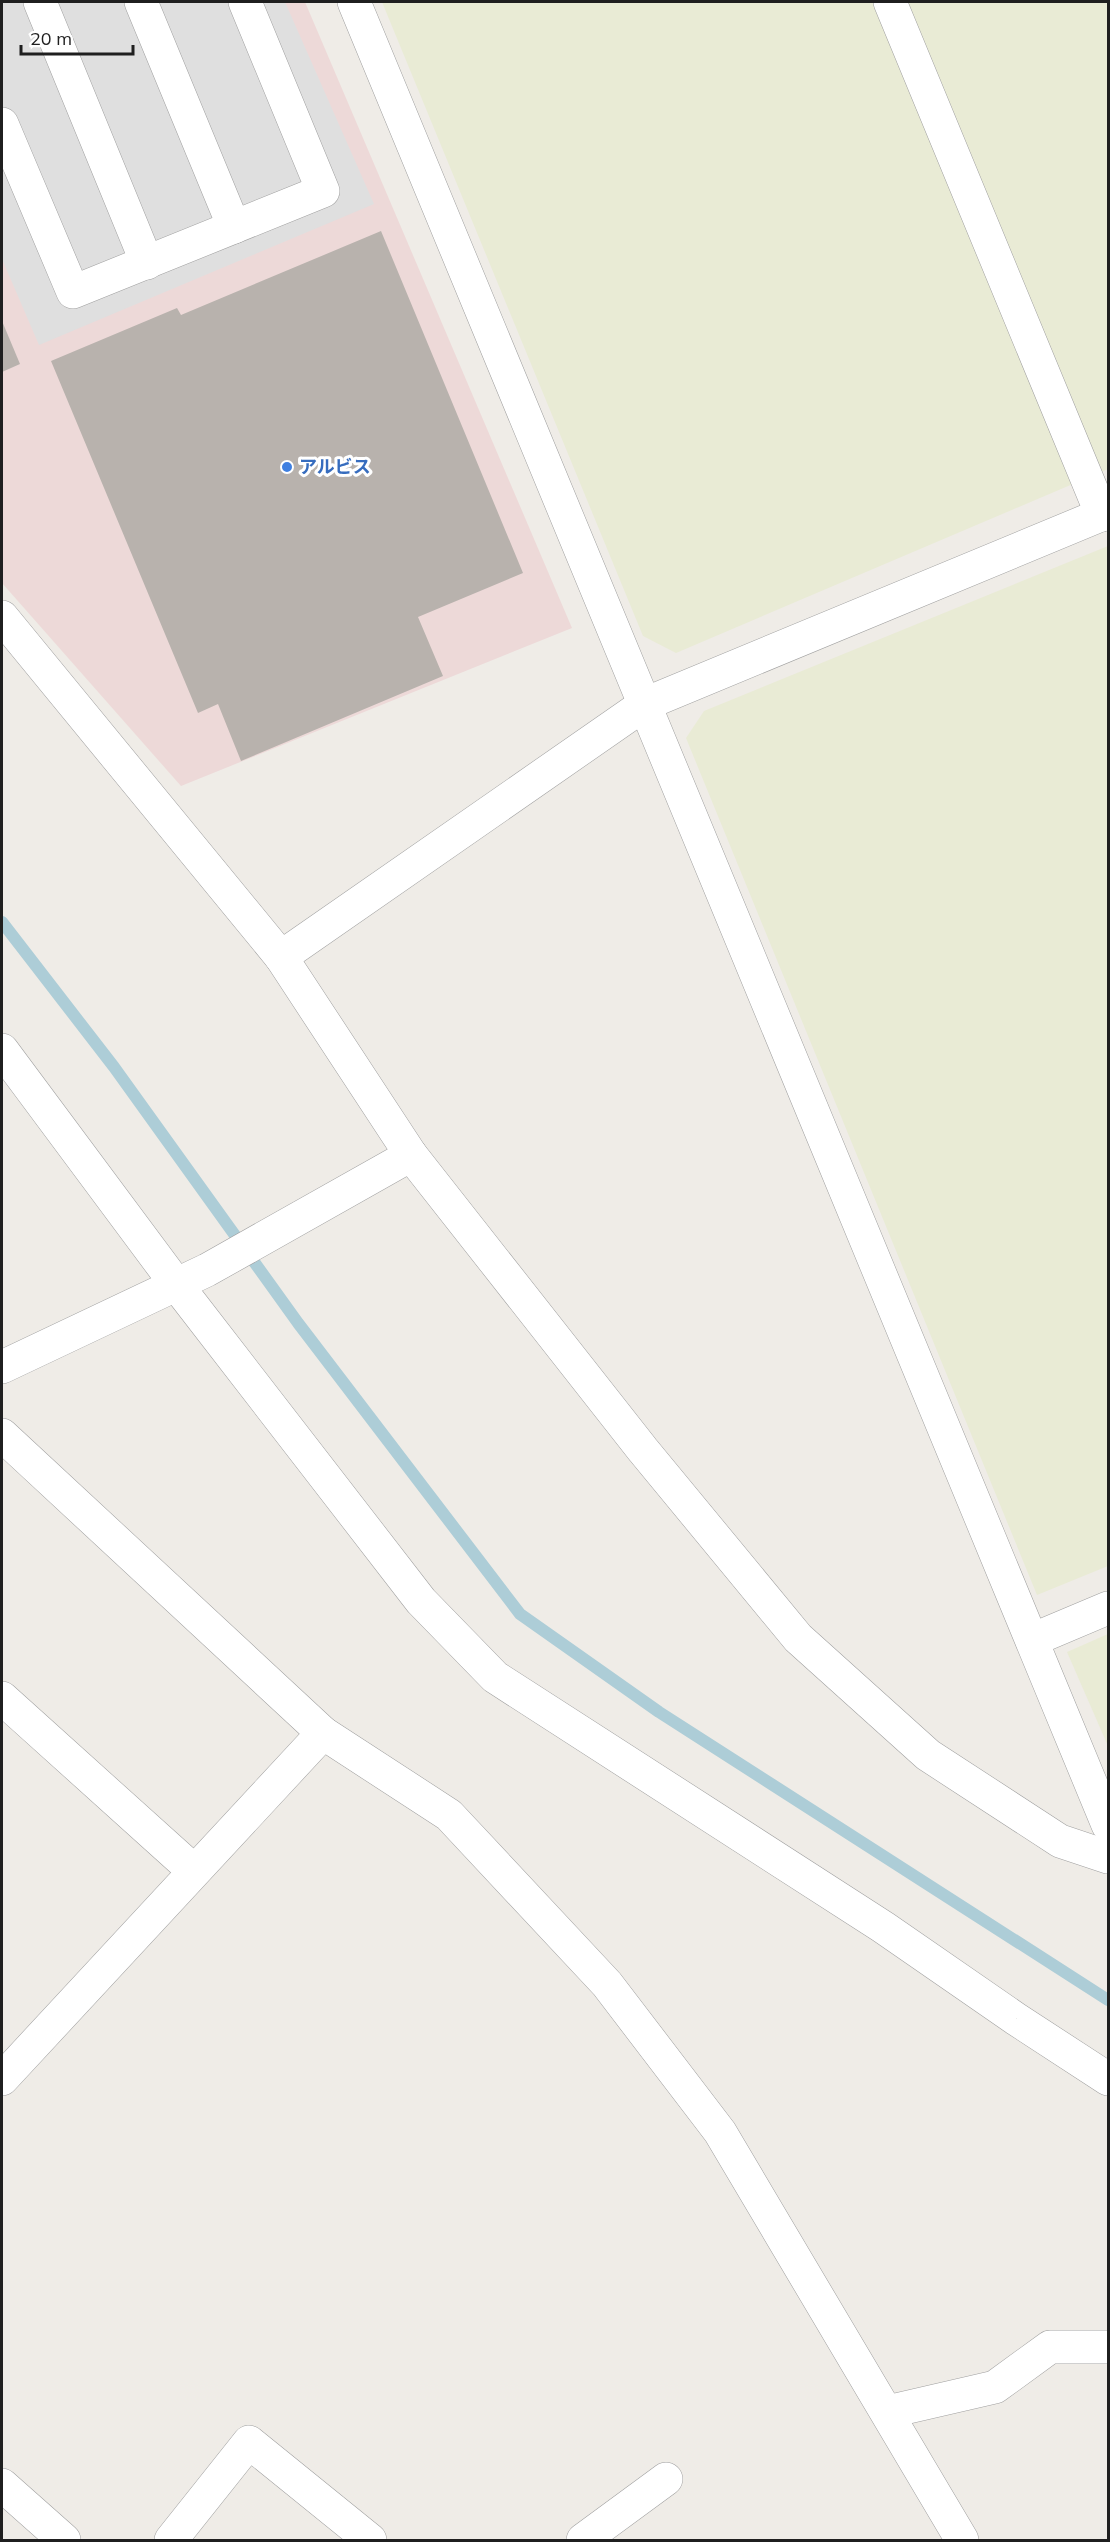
<svg xmlns="http://www.w3.org/2000/svg" width="1110" height="2542" viewBox="0 0 1110 2542" font-family="Mulish,'Noto Sans JP',sans-serif">
	<style>
		.commercial { fill: #edd9d8 }
		.farmland { fill: #e9ebd5 }
		.parking { fill: #dfdfdf }
		.lines { fill: none; stroke-linecap: round; stroke-linejoin: round }
		.stream { stroke: #adcdd7; stroke-width: 12 }
		.building { fill: #b8b2ad }
		.minor-casing { stroke: #a0a0a0; stroke-width: 34 }
		.minor { stroke: #fff; stroke-width: 33 }
		.shop-dot { fill: #3f7fe0; stroke: #fff; stroke-width: 2 }
		.labels { text-anchor: middle; stroke-width: 6; stroke-linejoin: round; paint-order: stroke }
		.shop-label { font-size: 18px; font-weight: bold; fill: #366cbe; stroke: #fff; text-anchor: start }
	</style>
	<rect width="100%" height="100%" fill="#efece7"/>
	<polygon class="commercial" points="2,2 305,2 572,628 181,786 2,583"/>
	<g class="farmland">
		<polygon points="382,2 1108,2 1108,469 676,653 643,636"/>
		<polygon points="1108,546 1108,1566 1037,1595 686,738 704,711"/>
		<polygon points="1108,1634 1108,1746 1067,1652"/>
	</g>
	<polygon class="parking" points="2,2 285,2 374,204 39,345 2,259"/>
	<g class="lines">
		<polyline class="stream" points="2,922 114,1067 298,1323 520,1614 659,1712 1108,2000"/>
	</g>
	<g class="building">
		<polygon points="381,231 523,573 418,617 443,676 241,761 218,704 198,713 51,361 177,308 181,315"/>
		<polygon points="2,321 20,364 2,372"/>
	</g>
	<g class="lines">
		<g class="minor-casing">
			<g id="minor">
				<polyline points="40,2 147,263"/>
				<polyline points="141,2 234,227"/>
				<polyline points="354,2 1108,1825"/>
				<polyline points="890,2 1102,515"/>
				<polyline points="2,124 73,292 323,191 245,2"/>
				<polyline points="2,617 281,957 411,1155 643,1450 798,1638 928,1755 1060,1841 1108,1857"/>
				<polyline points="281,957 645,704 1108,512"/>
				<polyline points="2,1050 176,1284 421,1601 495,1677 883,1927 1016,2019 1108,2079"/>
				<polyline points="2,1367 207,1270 411,1155"/>
				<polyline points="2,1435 323,1733 449,1815 607,1984 720,2132 962,2540"/>
				<polyline points="1032,1640 1108,1608"/>
				<polyline points="2,1698 194,1871"/>
				<polyline points="2,2079 323,1733"/>
				<polyline points="887,2412 995,2387 1050,2347 1108,2347"/>
				<polyline points="2,2485 64,2540"/>
				<polyline points="171,2540 249,2442 370,2540"/>
				<polyline points="583,2540 666,2479"/>
			</g>
		</g>
		<use href="#minor" class="minor"/>
	</g>
	<circle class="shop-dot" cx="287" cy="467" r="6"/>
	<g class="labels">
		<g class="shop-label">
			<text x="299" y="473">アルビス</text>
		</g>
	</g>
	<rect width="1110" height="2542" fill="none" stroke="#1f1f1f" stroke-width="6"/>
	<path d="M21 45v9h112v-9" fill="none" stroke="#1f1f1f" stroke-width="3"/>
	<text x="30" y="45" font-size="18" fill="#1f1f1f" stroke="#ffffff" stroke-width="4.5" paint-order="stroke">20 m</text>
</svg>
